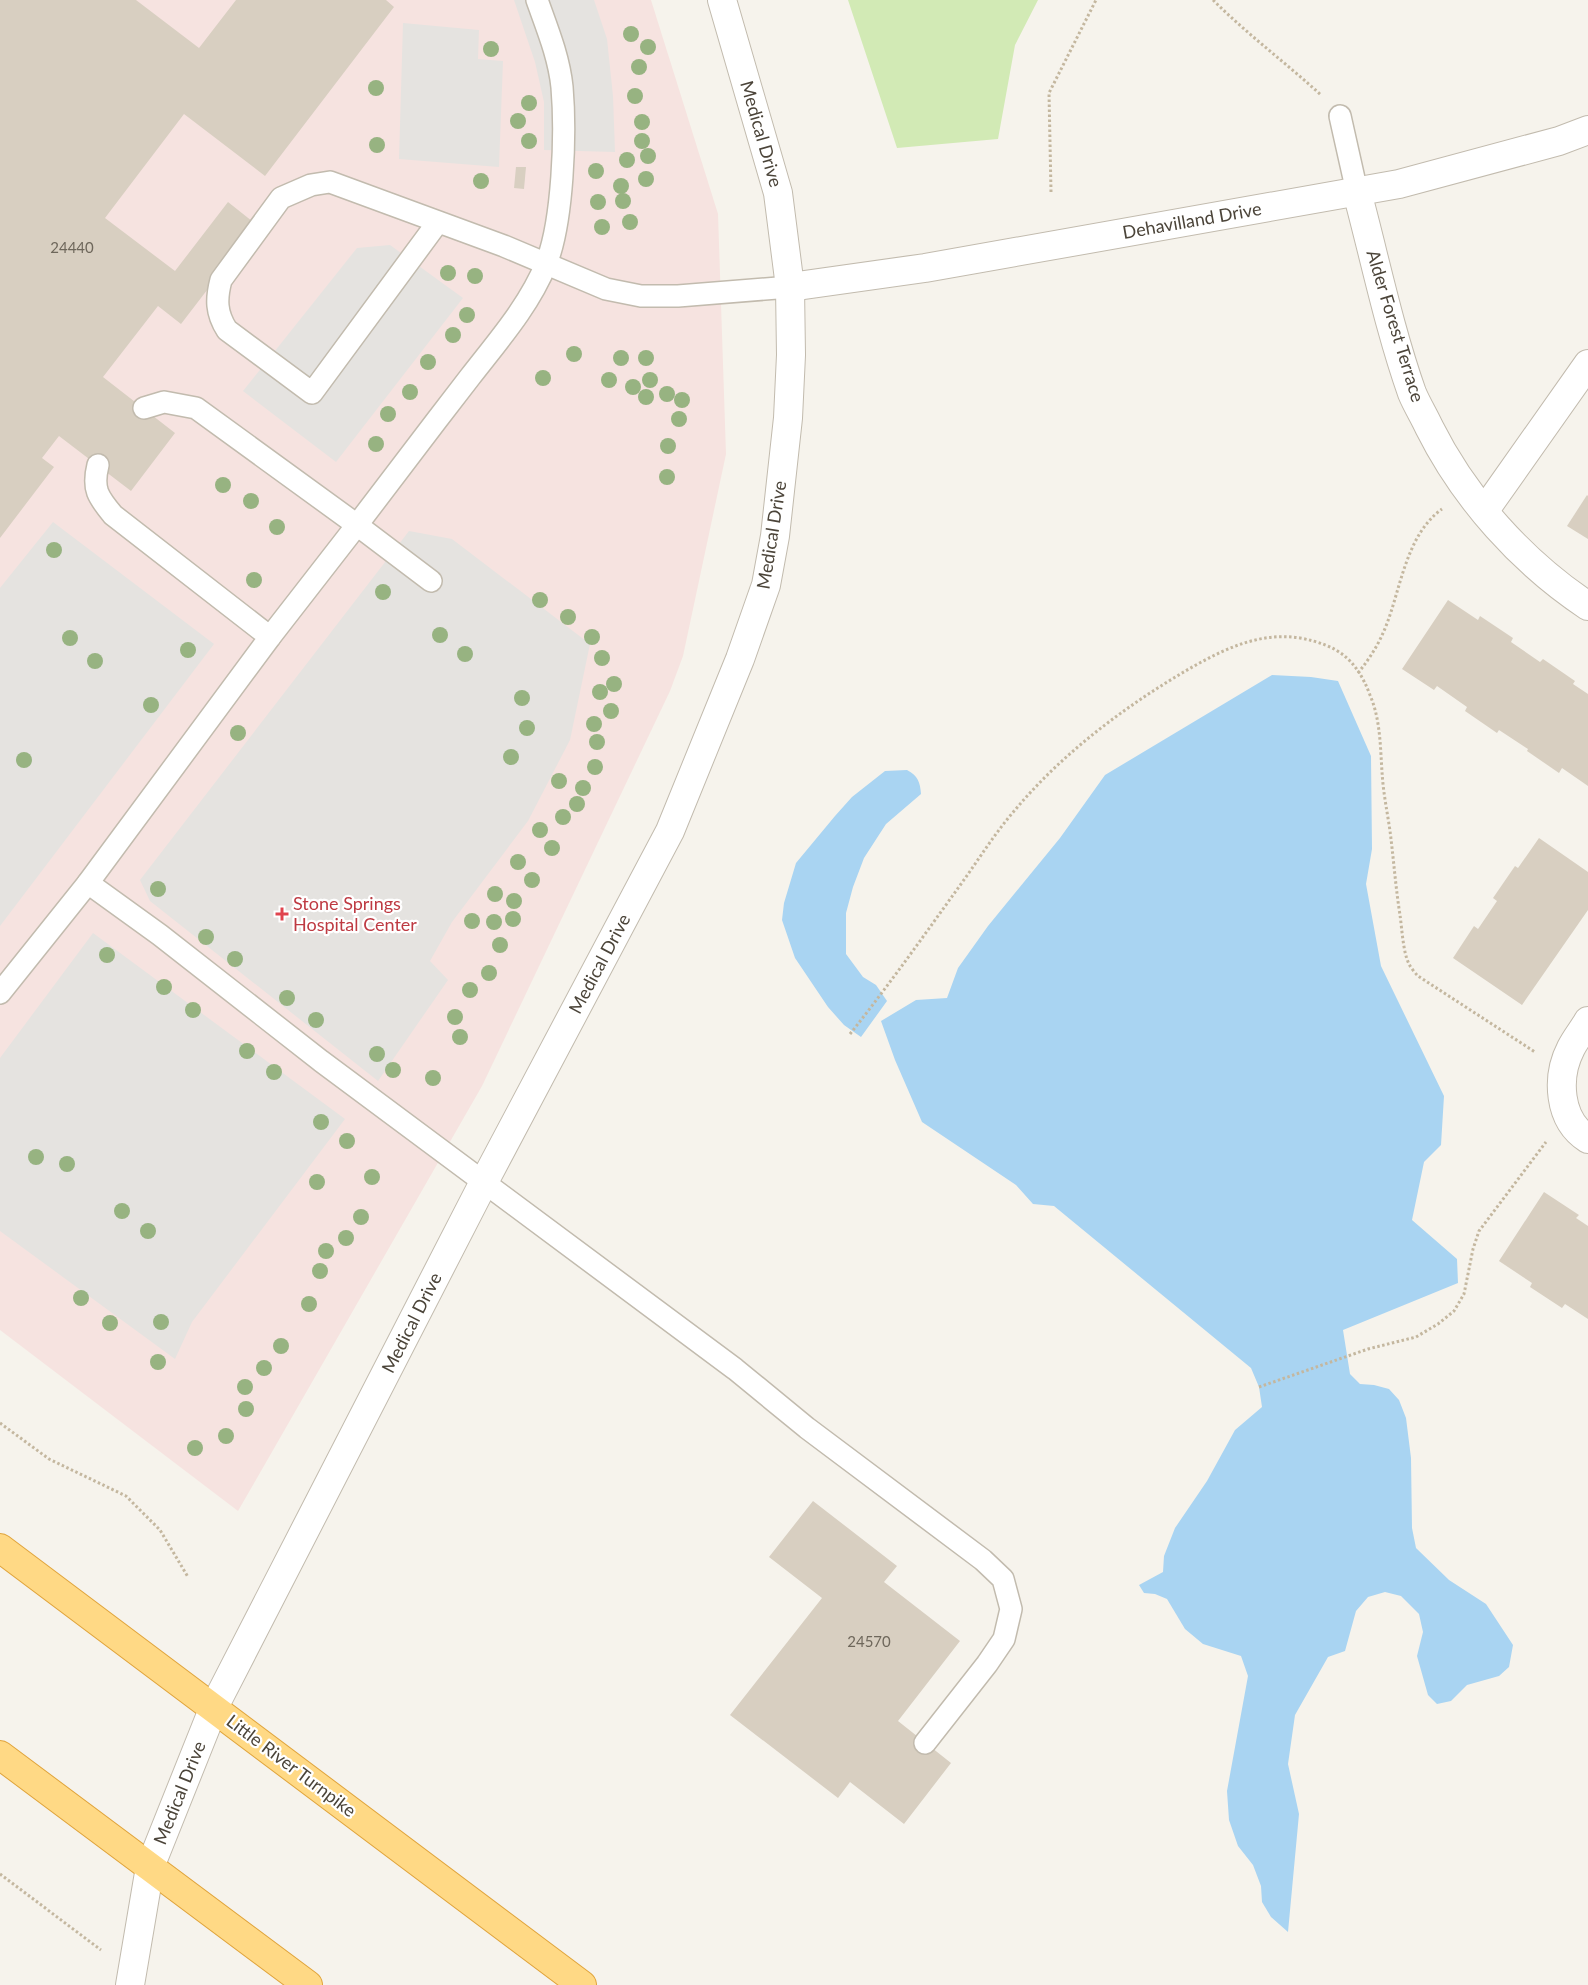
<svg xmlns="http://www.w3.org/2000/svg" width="1588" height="1985" viewBox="0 0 1588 1985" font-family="Lato,sans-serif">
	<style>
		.medical { fill: #f6e3e0 }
		.green { fill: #d2eab5 }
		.parking { fill: #e5e3e0 }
		.water { fill: #a9d4f2 }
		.building { fill: #d8cfc1 }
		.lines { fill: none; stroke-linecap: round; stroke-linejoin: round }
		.service-casing { stroke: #c2bbae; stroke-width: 24 }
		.minor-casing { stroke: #c2bbae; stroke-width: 30 }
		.tertiary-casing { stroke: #c2bbae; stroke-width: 30 }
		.trunk-casing { stroke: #e0a43c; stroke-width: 30 }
		.path { stroke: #c4b79f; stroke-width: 3; stroke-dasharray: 2.5 2.5; stroke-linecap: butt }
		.service { stroke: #fff; stroke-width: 21 }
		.minor { stroke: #fff; stroke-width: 28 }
		.tertiary { stroke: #fff; stroke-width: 28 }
		.trunk { stroke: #ffd985; stroke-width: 28 }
		.tree { fill: #97b381 }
		.health-dot { fill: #e0444e; stroke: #fff; stroke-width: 2 }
		.labels { text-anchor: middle; stroke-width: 4.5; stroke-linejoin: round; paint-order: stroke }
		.number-label { font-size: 15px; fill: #6e675b }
		.street-label { font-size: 18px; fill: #4b4439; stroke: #fff }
		.health-label { font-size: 18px; fill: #be3a42; stroke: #fff; text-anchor: start }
	</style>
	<rect width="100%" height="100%" fill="#f6f3ec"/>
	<polygon class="medical" points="0,0 651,0 718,214 726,454 683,656 670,691 482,1086 238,1511 0,1330"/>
	<polygon class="green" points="848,0 1038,0 1015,45 998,139 897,148"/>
	<g class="parking">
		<polygon points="514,0 594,0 607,39 613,96 615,152 544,150 544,102 535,62"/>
		<polygon points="403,23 479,30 478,59 503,61 499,167 399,159"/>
		<polygon points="390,245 463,298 336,462 243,391 357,248"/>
		<polygon points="53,522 214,644 0,926 0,588"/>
		<polygon points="409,531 452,539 590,644 570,740 528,821 452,922 430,961 448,980 378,1081 150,901 140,880"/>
		<polygon points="93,933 345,1119 192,1322 175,1359 0,1231 0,1058"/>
	</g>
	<g class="water">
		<polygon points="1272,675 1311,677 1338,681 1371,756 1372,849 1366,884 1381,966 1444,1096 1441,1145 1424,1162 1412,1220 1457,1259 1458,1283 1343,1330 1350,1374 1360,1384 1374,1385 1389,1389 1399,1400 1406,1418 1411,1458 1412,1528 1416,1548 1449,1580 1486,1604 1513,1645 1509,1667 1499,1676 1467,1685 1451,1701 1437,1704 1428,1695 1417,1656 1423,1632 1419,1614 1401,1596 1385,1592 1368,1597 1356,1611 1345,1651 1328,1657 1295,1715 1288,1764 1299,1814 1288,1932 1271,1917 1262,1902 1261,1886 1253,1865 1238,1846 1229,1820 1227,1791 1248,1676 1241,1656 1203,1644 1185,1629 1167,1599 1155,1594 1144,1593 1139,1585 1163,1572 1164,1556 1175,1528 1207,1481 1235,1430 1262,1407 1259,1387 1251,1368 1054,1206 1033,1204 1016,1185 922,1122 895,1060 881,1021 916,1000 947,998 958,968 988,926 1060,838 1105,775"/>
		<path d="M907 770C918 776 920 782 921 794L886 824 864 858 853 887 846 913V954L863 977 876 985 887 1001 861 1037 844 1025 828 1007 795 958 782 920 784 903 796 863 835 816 852 797 885 771Z"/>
	</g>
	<g class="building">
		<polygon points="0,0 136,0 199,48 236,0 386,0 394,7 265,176 184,114 105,218 175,271 228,202 257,225 181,324 158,306 103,377 175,433 131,491 59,436 42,458 54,467 0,538"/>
		<polygon points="516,167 526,167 524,189 514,188"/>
		<polygon points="1587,495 1588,496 1588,539 1567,526"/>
		<polygon points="1448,600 1478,620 1480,616 1513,638 1511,642 1540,662 1543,659 1575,681 1573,684 1588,694 1588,786 1562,768 1559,773 1527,751 1528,749 1499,730 1497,733 1465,711 1467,707 1437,686 1434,690 1402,669"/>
		<polygon points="1539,838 1588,872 1588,910 1522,1005 1453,958 1474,926 1478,929 1497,901 1493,898 1515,866 1518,868"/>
		<polygon points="1544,1192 1579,1215 1576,1218 1588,1226 1588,1319 1565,1304 1562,1308 1530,1287 1532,1283 1499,1261"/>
		<polygon points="813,1501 897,1566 884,1582 960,1641 898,1721 951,1763 904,1824 850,1782 838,1798 730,1715 822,1598 769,1557"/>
	</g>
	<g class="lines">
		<g class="service-casing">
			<g id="service">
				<polyline points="1340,116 1357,192"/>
				<path d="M438 222 312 393 227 330C216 313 216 299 221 280L281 198 311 185 330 182 504 246 606 289 641 296H678L790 287"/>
				<path d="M144 408 164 402 196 408 357 525C395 475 432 426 470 377 497 342 529 306 546 264 563 222 566 134 562 87 559 57 547 28 537 0"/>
				<path d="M98 465C92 489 98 497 113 515L270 637"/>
				<polyline points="88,883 160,935 321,1061 735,1369 807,1428 983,1560 1003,1579 1011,1609 1004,1639 987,1664 925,1743"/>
				<polyline points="0,993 88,883 270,637 357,525 431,581"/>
			</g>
		</g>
		<g class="minor-casing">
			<g id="minor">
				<path d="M1357 192C1375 259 1389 328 1412 393 1417 405 1424 416 1429 427 1465 499 1522 562 1588 606"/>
				<polyline points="790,287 925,268 1399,184 1559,141 1588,130"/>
				<polyline points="1485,510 1588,364"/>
				<path d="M1588 1021C1583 1030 1576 1038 1571 1048 1556 1077 1558 1120 1588 1139"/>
				<polyline points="130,1985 150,1867"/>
			</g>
		</g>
		<g class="tertiary-casing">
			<polyline id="tertiary" points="150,1867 214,1707 484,1182 670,831 740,659 766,585 775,536 788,418 791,355 790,287 778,193 722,0"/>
		</g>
		<g class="trunk-casing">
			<g id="trunk">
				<polyline points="0,1548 582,1985"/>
				<polyline points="0,1755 308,1985"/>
			</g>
		</g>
		<g class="path">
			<path d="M1213 0C1247 34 1286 63 1321 95"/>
			<polyline points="1051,192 1049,93 1096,0"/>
			<path d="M1358 673C1370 658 1379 644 1386 626 1401 588 1406 535 1442 509"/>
			<path d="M850 1034C889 985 925 934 961 884 979 859 995 833 1015 810 1061 755 1120 710 1182 673 1218 652 1257 631 1300 638 1337 645 1356 658 1370 695 1382 723 1380 755 1383 784 1385 803 1389 821 1391 839 1394 864 1396 890 1400 915 1402 929 1403 952 1409 964 1411 968 1415 973 1418 976L1535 1052"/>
			<polyline points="1259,1387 1368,1349 1416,1337 1438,1324 1454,1311 1464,1294 1473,1249 1479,1231 1546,1142"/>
			<polyline points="0,1423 49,1459 126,1496 160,1530 188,1577"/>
			<polyline points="0,1874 101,1950"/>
		</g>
		<use href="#service" class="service"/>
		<use href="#minor" class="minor"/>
		<use href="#tertiary" class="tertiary"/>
		<use href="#trunk" class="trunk"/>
	</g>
	<g class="tree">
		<circle cx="631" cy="34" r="8"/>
		<circle cx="648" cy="47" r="8"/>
		<circle cx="491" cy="49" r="8"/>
		<circle cx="639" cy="67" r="8"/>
		<circle cx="376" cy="88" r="8"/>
		<circle cx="635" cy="96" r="8"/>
		<circle cx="529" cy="103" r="8"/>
		<circle cx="518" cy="121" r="8"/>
		<circle cx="642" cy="122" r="8"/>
		<circle cx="529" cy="141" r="8"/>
		<circle cx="642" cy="141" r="8"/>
		<circle cx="377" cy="145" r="8"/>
		<circle cx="648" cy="156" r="8"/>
		<circle cx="627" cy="160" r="8"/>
		<circle cx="596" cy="171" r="8"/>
		<circle cx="646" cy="179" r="8"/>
		<circle cx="481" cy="181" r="8"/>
		<circle cx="621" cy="186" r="8"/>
		<circle cx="623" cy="201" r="8"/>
		<circle cx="598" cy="202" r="8"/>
		<circle cx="630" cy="222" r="8"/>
		<circle cx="602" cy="227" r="8"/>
		<circle cx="448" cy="273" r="8"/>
		<circle cx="475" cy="276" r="8"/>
		<circle cx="467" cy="315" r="8"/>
		<circle cx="453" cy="335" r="8"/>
		<circle cx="574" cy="354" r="8"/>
		<circle cx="621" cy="358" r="8"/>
		<circle cx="646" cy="358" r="8"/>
		<circle cx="428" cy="362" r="8"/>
		<circle cx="543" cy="378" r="8"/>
		<circle cx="609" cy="380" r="8"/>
		<circle cx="650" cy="380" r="8"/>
		<circle cx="633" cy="387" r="8"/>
		<circle cx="410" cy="392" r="8"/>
		<circle cx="667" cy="394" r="8"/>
		<circle cx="646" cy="397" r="8"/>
		<circle cx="682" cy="400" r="8"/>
		<circle cx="388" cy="414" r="8"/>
		<circle cx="679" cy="419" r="8"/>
		<circle cx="376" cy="444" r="8"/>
		<circle cx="668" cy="446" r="8"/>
		<circle cx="667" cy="477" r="8"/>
		<circle cx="223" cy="485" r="8"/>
		<circle cx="251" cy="501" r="8"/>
		<circle cx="277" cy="527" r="8"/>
		<circle cx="54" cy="550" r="8"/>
		<circle cx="254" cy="580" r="8"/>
		<circle cx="383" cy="592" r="8"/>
		<circle cx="540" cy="600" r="8"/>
		<circle cx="568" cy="617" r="8"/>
		<circle cx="440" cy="635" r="8"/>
		<circle cx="592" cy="637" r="8"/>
		<circle cx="70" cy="638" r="8"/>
		<circle cx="188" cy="650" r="8"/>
		<circle cx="465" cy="654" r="8"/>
		<circle cx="602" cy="658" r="8"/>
		<circle cx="95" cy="661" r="8"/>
		<circle cx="614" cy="684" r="8"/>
		<circle cx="600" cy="692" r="8"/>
		<circle cx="522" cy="698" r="8"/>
		<circle cx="151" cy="705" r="8"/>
		<circle cx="611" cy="711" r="8"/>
		<circle cx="594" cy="724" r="8"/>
		<circle cx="527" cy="728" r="8"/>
		<circle cx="238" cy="733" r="8"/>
		<circle cx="597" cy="742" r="8"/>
		<circle cx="511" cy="757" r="8"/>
		<circle cx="24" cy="760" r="8"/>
		<circle cx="595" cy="767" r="8"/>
		<circle cx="559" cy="781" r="8"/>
		<circle cx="583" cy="788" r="8"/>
		<circle cx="577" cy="804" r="8"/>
		<circle cx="563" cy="817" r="8"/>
		<circle cx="540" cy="830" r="8"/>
		<circle cx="552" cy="848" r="8"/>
		<circle cx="518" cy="862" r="8"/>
		<circle cx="532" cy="880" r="8"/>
		<circle cx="158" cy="889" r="8"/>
		<circle cx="495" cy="894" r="8"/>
		<circle cx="514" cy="901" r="8"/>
		<circle cx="513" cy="919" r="8"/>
		<circle cx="472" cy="921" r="8"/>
		<circle cx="494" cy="922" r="8"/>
		<circle cx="206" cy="937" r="8"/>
		<circle cx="500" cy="945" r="8"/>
		<circle cx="107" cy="955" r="8"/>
		<circle cx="235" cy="959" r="8"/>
		<circle cx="489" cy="973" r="8"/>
		<circle cx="164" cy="987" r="8"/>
		<circle cx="470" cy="990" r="8"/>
		<circle cx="287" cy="998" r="8"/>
		<circle cx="193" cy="1010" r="8"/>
		<circle cx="455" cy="1017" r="8"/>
		<circle cx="316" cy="1020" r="8"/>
		<circle cx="460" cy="1037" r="8"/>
		<circle cx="247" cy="1051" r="8"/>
		<circle cx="377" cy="1054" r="8"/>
		<circle cx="393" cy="1070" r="8"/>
		<circle cx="274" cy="1072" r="8"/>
		<circle cx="433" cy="1078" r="8"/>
		<circle cx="321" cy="1122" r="8"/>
		<circle cx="347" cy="1141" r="8"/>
		<circle cx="36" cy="1157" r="8"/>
		<circle cx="67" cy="1164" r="8"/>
		<circle cx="372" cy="1177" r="8"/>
		<circle cx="317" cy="1182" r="8"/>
		<circle cx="122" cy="1211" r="8"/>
		<circle cx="361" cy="1217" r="8"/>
		<circle cx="148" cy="1231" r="8"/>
		<circle cx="346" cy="1238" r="8"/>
		<circle cx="326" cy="1251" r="8"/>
		<circle cx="320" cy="1271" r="8"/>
		<circle cx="81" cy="1298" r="8"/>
		<circle cx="309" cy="1304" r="8"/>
		<circle cx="161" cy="1322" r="8"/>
		<circle cx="110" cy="1323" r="8"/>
		<circle cx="281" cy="1346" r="8"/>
		<circle cx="158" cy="1362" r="8"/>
		<circle cx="264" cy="1368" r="8"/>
		<circle cx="245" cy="1387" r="8"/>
		<circle cx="246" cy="1409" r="8"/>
		<circle cx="226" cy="1436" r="8"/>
		<circle cx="195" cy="1448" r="8"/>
	</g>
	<path class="health-dot" d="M279.5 906.5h5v5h5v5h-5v5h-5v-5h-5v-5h5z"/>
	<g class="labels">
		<g class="number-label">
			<text x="72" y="253">24440</text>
			<text x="869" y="1647">24570</text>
		</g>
		<g class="street-label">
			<text transform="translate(761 134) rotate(74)" y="6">Medical Drive</text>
			<text transform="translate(1192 221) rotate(-10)" y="6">Dehavilland Drive</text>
			<text transform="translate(1395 326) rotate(73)" y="6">Alder Forest Terrace</text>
			<text transform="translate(772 535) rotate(-81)" y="6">Medical Drive</text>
			<text transform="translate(600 964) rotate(-62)" y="6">Medical Drive</text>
			<text transform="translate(412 1323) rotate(-63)" y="6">Medical Drive</text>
			<text transform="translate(291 1766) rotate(37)" y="6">Little River Turnpike</text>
			<text transform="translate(180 1793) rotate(-68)" y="6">Medical Drive</text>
		</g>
		<g class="health-label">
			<text x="293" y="910">Stone Springs<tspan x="293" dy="21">Hospital Center</tspan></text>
		</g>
	</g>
</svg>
